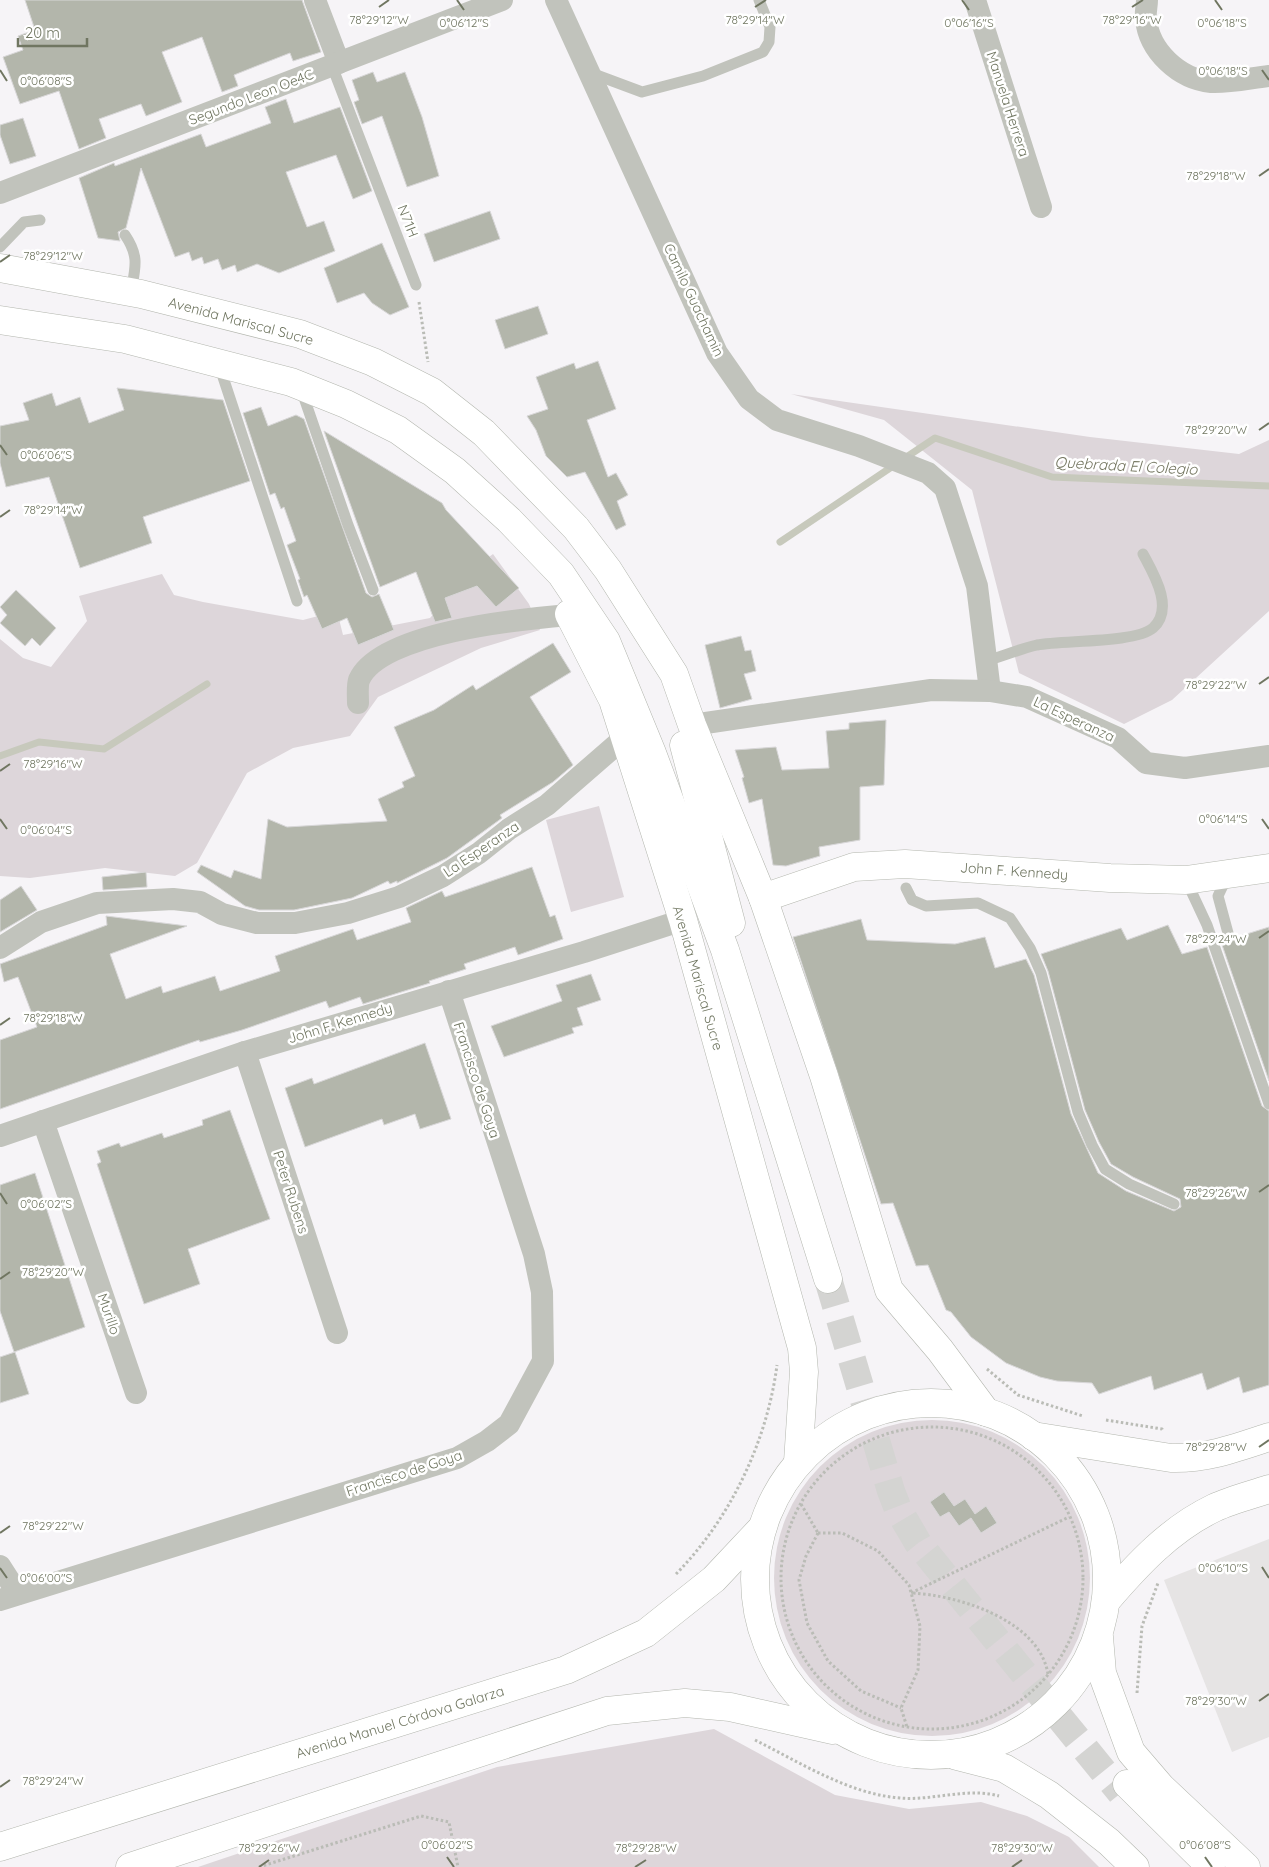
<svg xmlns="http://www.w3.org/2000/svg" width="1269" height="1867" viewBox="0 0 1269 1867" font-family="Quicksand,sans-serif">
	<style>
		.built { fill: #e6e4e4 }
		.green { fill: #ddd6da }
		.lines { fill: none; stroke-linecap: round; stroke-linejoin: round }
		.stream { stroke: #c7c9bc; stroke-width: 7 }
		.building { fill: #b3b6ab; stroke: #d8d7d8 }
		.primary-tunnel { stroke: #d4d4d2; stroke-width: 28; stroke-dasharray: 28 14; stroke-linecap: butt }
		.secondary-casing { stroke: #b5b8af; stroke-width: 29 }
		.primary-casing { stroke: #b3b6ae; stroke-width: 29 }
		.path { stroke: #babcb6; stroke-width: 3; stroke-dasharray: 2.5 2.5; stroke-linecap: butt }
		.service { stroke: #c1c3bc; stroke-width: 11 }
		.minor { stroke: #c1c3bc; stroke-width: 22 }
		.secondary { stroke: #fff; stroke-width: 28 }
		.primary { stroke: #fff; stroke-width: 28 }
		.ticks { fill: none; stroke: #707661; stroke-width: 2 }
		.labels { text-anchor: middle; stroke-width: 5; stroke-linejoin: round; paint-order: stroke }
		.street-label { font-size: 14px; fill: #707661; stroke: #fff }
		.water-label { font-size: 15px; font-style: italic; fill: #747660; stroke: #fff }
		.ticks-label { font-size: 12px; text-anchor: middle; fill: #707661; stroke: #fff; stroke-width: 5; stroke-linejoin: round; paint-order: stroke }
	</style>
	<rect width="100%" height="100%" fill="#f6f4f7"/>
	<polygon class="built" points="1269,1539 1269,1737 1232,1752 1164,1580"/>
	<g class="green">
		<polygon points="791,394 1090,437 1239,454 1269,440 1269,611 1172,700 1124,724 1019,673 972,490 884,420"/>
		<polygon points="493,554 529,604 540,630 481,648 378,697 350,736 293,748 247,773 197,863 175,876 105,868 30,878 0,876 0,639 23,658 51,667 87,621 79,596 162,574 174,595 203,602 303,620 337,611 343,635 430,618 445,601 444,584 465,575"/>
		<polygon points="599,806 624,897 571,912 546,820"/>
		<circle cx="932" cy="1578" r="158"/>
		<polygon points="714,1729 835,1795 909,1809 981,1802 1027,1816 1069,1837 1099,1867 198,1867 497,1767"/>
	</g>
	<g class="lines">
		<g class="stream">
			<polyline points="905,458 935,438 1052,477 1269,486"/>
			<polyline points="780,542 896,464"/>
			<polyline points="0,756 39,742 104,749 207,684"/>
		</g>
	</g>
	<g class="building">
		<polygon points="25,0 302,0 321,52 293,61 290,53 254,67 234,75 238,86 222,92 202,37 162,52 182,102 146,116 141,104 99,119 106,138 79,149 59,91 20,104 3,57 23,50 18,36 35,30"/>
		<polygon points="373,72 377,82 405,72 422,117 439,176 407,187 382,116 362,124 354,102 359,100 352,80"/>
		<polygon points="286,99 294,123 340,107 372,191 353,199 336,155 286,172 307,227 324,221 335,251 279,273 257,264 237,272 235,265 222,270 218,259 204,264 202,257 192,261 189,252 175,257 141,168 126,228 118,232 120,241 98,238 79,178 114,163 115,166 201,134 206,147 271,123 265,107"/>
		<polygon points="23,118 36,156 10,164 0,135 0,125"/>
		<polygon points="490,211 500,239 434,262 424,234"/>
		<polygon points="382,243 409,307 390,315 372,303 364,293 337,303 324,268"/>
		<polygon points="538,306 548,334 505,349 495,320"/>
		<polygon points="598,361 616,409 587,420 608,477 616,473 628,495 617,501 626,525 616,530 585,472 567,477 546,456 536,430 527,416 548,409 536,377 574,363 576,369"/>
		<polygon points="117,388 223,400 250,481 143,517 152,543 80,568 49,477 6,487 0,463 0,426 29,420 23,403 52,393 56,406 80,397 89,423 124,410"/>
		<polygon points="261,407 268,426 296,415 304,419 366,593 372,597 379,594 394,630 358,645 347,618 322,629 307,595 304,597 298,580 300,579 287,545 296,541 284,507 281,509 275,493 270,495 243,413"/>
		<polygon points="324,431 442,503 446,510 519,588 496,607 477,586 445,598 452,618 435,622 416,572 380,587"/>
		<polygon points="16,590 56,628 40,646 32,638 25,646 0,623 7,615 0,607"/>
		<polygon points="741,636 745,651 751,650 756,671 744,674 752,699 720,708 705,645"/>
		<polygon points="553,643 571,672 530,697 573,765 553,782 500,815 502,818 447,858 397,883 397,881 390,884 388,881 352,898 294,910 259,910 245,906 197,872 201,865 231,878 234,870 261,879 268,819 287,827 387,821 378,799 404,787 402,782 415,776 394,727 434,710 473,685 476,690"/>
		<polygon points="886,720 884,785 860,787 860,840 819,847 820,856 786,866 773,865 762,799 749,803 742,778 744,777 735,750 776,747 782,770 829,768 826,731 849,729 849,723"/>
		<polygon points="532,867 550,917 555,915 563,939 518,955 515,947 464,964 466,969 429,981 430,983 363,1004 360,997 329,1008 326,1001 242,1030 200,1042 199,1040 0,1109 0,1040 37,1027 18,977 4,982 0,964 107,925 106,916 187,926 110,954 126,999 161,986 163,993 215,976 220,991 280,971 275,956 353,929 357,940 411,922 406,908 442,891 445,897"/>
		<polygon points="146,872 147,887 103,890 102,877"/>
		<polygon points="21,886 37,910 0,932 0,900"/>
		<polygon points="861,919 867,940 955,944 985,937 995,968 1026,959 1034,975 1071,1114 1098,1173 1126,1191 1174,1211 1181,1207 1180,1199 1133,1177 1111,1164 1099,1142 1085,1110 1048,971 1041,954 1121,928 1127,940 1168,925 1182,954 1207,947 1262,1106 1269,1111 1269,1385 1243,1393 1239,1377 1207,1390 1202,1373 1154,1390 1151,1376 1099,1394 1092,1383 1057,1381 1040,1377 1006,1363 971,1337 951,1312 946,1310 928,1265 916,1266 893,1203 881,1204 793,937"/>
		<polygon points="1269,927 1269,1081 1221,942"/>
		<polygon points="591,974 601,1000 577,1008 583,1025 572,1028 574,1033 504,1057 491,1026 562,1001 556,985"/>
		<polygon points="425,1043 451,1119 420,1129 415,1114 384,1125 382,1119 305,1147 285,1088 312,1078 314,1084"/>
		<polygon points="230,1110 270,1219 188,1249 200,1284 144,1304 97,1164 101,1162 97,1151 119,1143 121,1147 162,1133 164,1138 203,1125 202,1120"/>
		<polygon points="35,1173 85,1327 14,1352 0,1311 0,1185"/>
		<polygon points="15,1352 29,1394 0,1403 0,1357"/>
		<polygon points="944,1492 954,1506 965,1499 975,1514 986,1506 997,1523 981,1533 971,1518 959,1526 949,1512 940,1517 930,1502"/>
	</g>
	<g class="lines">
		<polyline class="primary-tunnel" points="828,1279 891,1491 898,1509 918,1543 1121,1793"/>
		<g class="secondary-casing">
			<polyline id="secondary" points="763,898 854,867 905,864 1110,878 1186,880 1269,868"/>
		</g>
		<g class="primary-casing">
			<g id="primary">
				<polyline points="0,268 141,294 300,334 373,362 432,392 484,433 576,528 608,570 674,674 692,725 763,898 824,1076 889,1290 940,1350 986,1412"/>
				<polyline points="0,320 125,339 291,382 346,404 398,430 455,471 509,520 561,574 606,641 652,753 725,950 828,1279"/>
				<polyline points="569,614 613,700 683,920 802,1348 804,1372 798,1462"/>
				<polyline points="684,745 731,923"/>
				<circle cx="931" cy="1579" r="176"/>
				<path d="M1033 1436 1171 1458C1206 1459 1236 1448 1269 1437"/>
				<path d="M1106 1601C1137 1565 1170 1529 1214 1508 1231 1500 1251 1495 1269 1489"/>
				<polyline points="1099,1637 1102,1673 1131,1752 1161,1787 1246,1867"/>
				<polyline points="957,1756 1004,1768 1049,1795 1109,1842 1135,1867"/>
				<polyline points="1127,1784 1211,1867"/>
				<polyline points="0,1847 566,1670 646,1633 714,1579 762,1528"/>
				<polyline points="130,1867 607,1711 685,1703 730,1707 833,1730"/>
			</g>
		</g>
		<g class="path">
			<polyline points="419,302 428,362"/>
			<polyline points="987,1369 1018,1395 1083,1416"/>
			<polyline points="1106,1420 1162,1429 1163,1431"/>
			<circle cx="932" cy="1578" r="151"/>
			<polyline points="801,1504 818,1533"/>
			<polyline points="818,1533 842,1533 878,1551 909,1585 920,1626 918,1670 901,1708 907,1727"/>
			<polyline points="818,1533 806,1556 799,1580 807,1623 828,1661 861,1691 901,1708"/>
			<path d="M676 1574C730 1519 767 1442 777 1365"/>
			<path d="M1048 1674C1039 1620 958 1595 911 1593L1069 1517"/>
			<polyline points="1137,1693 1142,1626 1158,1583"/>
			<path d="M755 1740C801 1763 849 1794 900 1798 932 1801 968 1787 999 1796"/>
			<polyline points="259,1867 421,1816 449,1822 458,1867"/>
		</g>
		<g class="service">
			<polyline points="332,66 416,285"/>
			<polyline points="591,73 642,92 703,76 763,52 769,42 770,27 759,0"/>
			<path d="M125 235C140 257 135 268 131 292"/>
			<polyline points="0,247 24,222 40,220"/>
			<polyline points="219,365 297,601"/>
			<polyline points="301,389 348,525 373,590"/>
			<path d="M986 661C1003 656 1020 649 1037 645 1063 640 1136 643 1153 628 1175 608 1153 573 1143 554"/>
			<polyline points="1227,877 1218,896 1228,933"/>
			<polyline points="1186,880 1207,925 1269,1104"/>
			<polyline points="906,888 912,900 926,906 978,903 1010,918 1030,948 1041,973 1078,1112 1092,1145 1105,1169 1129,1184 1174,1204"/>
		</g>
		<g class="minor">
			<polyline points="315,0 339,63"/>
			<polyline points="556,0 717,353 749,399 777,420 859,446 928,473 945,488 977,586 990,691"/>
			<polyline points="975,0 1041,207"/>
			<path d="M1147 0C1147 6 1145 13 1146 19 1149 51 1179 79 1211 82 1229 83 1251 78 1269 76"/>
			<polyline points="0,193 502,0"/>
			<path d="M358 703C358 696 357 686 359 680 380 632 522 619 569 615"/>
			<polyline points="692,725 931,690 990,691 1027,697 1118,738 1146,763 1185,768 1269,756"/>
			<polyline points="0,948 41,922 97,903 173,899 200,902 222,914 257,923 295,923 348,913 399,897 443,876 479,853 509,829 547,805 624,738"/>
			<polyline points="245,1052 337,1333"/>
			<polyline points="43,1121 136,1393"/>
			<polyline points="0,1136 245,1052 584,952 683,920"/>
			<polyline points="0,1566 18,1594"/>
			<polyline points="0,1600 457,1458 487,1441 509,1424 543,1361 542,1292 534,1254 449,991"/>
		</g>
		<use href="#secondary" class="secondary"/>
		<use href="#primary" class="primary"/>
	</g>
	<path class="ticks" d="M457 0 464 10M962 0 969 10M1215 0 1222 10M379 7 389 0M755 7 766 0M1132 7 1143 0M0 70 7 81M1262 70 1269 80M1259 176 1269 169M0 262 10 255M1259 430 1269 423M0 445 7 455M0 517 10 510M1259 684 1269 677M0 771 10 764M0 819 7 829M1262 819 1269 829M1259 938 1269 931M0 1025 10 1018M1259 1192 1269 1185M0 1193 7 1204M0 1279 10 1272M1259 1447 1269 1440M0 1533 10 1526M1262 1567 1269 1578M0 1568 7 1578M1259 1701 1269 1694M0 1787 10 1780M447 1857 454 1867M1205 1857 1212 1867M259 1867 269 1860M635 1867 646 1860M1012 1867 1022 1860"/>
	<g class="labels">
		<g class="street-label">
			<text transform="translate(251 97) rotate(-21)" y="5">Segundo Leon Oe4C</text>
			<text transform="translate(1008 104) rotate(72)" y="5">Manuela Herrera</text>
			<text transform="translate(408 221) rotate(69)" y="5">N71H</text>
			<text transform="translate(694 300) rotate(65)" y="5">Camilo Guachamin</text>
			<text transform="translate(241 321) rotate(15)" y="5">Avenida Mariscal Sucre</text>
			<text transform="translate(1074 719) rotate(25)" y="5">La Esperanza</text>
			<text transform="translate(481 849) rotate(-34)" y="5">La Esperanza</text>
			<text transform="translate(1014 871) rotate(4)" y="5">John F. Kennedy</text>
			<text transform="translate(698 978) rotate(74)" y="5">Avenida Mariscal Sucre</text>
			<text transform="translate(340 1023) rotate(-17)" y="5">John F. Kennedy</text>
			<text transform="translate(477 1080) rotate(72)" y="5">Francisco de Goya</text>
			<text transform="translate(291 1192) rotate(72)" y="5">Peter Rubens</text>
			<text transform="translate(109 1314) rotate(71)" y="5">Murillo</text>
			<text transform="translate(404 1473) rotate(-18)" y="5">Francisco de Goya</text>
			<text transform="translate(400 1722) rotate(-17)" y="5">Avenida Manuel Córdova Galarza</text>
		</g>
		<g class="water-label">
			<text transform="translate(1126 466) rotate(3)" y="5">Quebrada El Colegio</text>
		</g>
	</g>
	<g class="ticks-label">
		<text x="379" y="24">78°29'12"W</text>
		<text x="755" y="24">78°29'14"W</text>
		<text x="1132" y="24">78°29'16"W</text>
		<text x="1222" y="27">0°06'18"S</text>
		<text x="464" y="27">0°06'12"S</text>
		<text x="969" y="27">0°06'16"S</text>
		<text x="1223" y="75">0°06'18"S</text>
		<text x="46" y="85">0°06'08"S</text>
		<text x="1216" y="180">78°29'18"W</text>
		<text x="53" y="260">78°29'12"W</text>
		<text x="1216" y="434">78°29'20"W</text>
		<text x="46" y="459">0°06'06"S</text>
		<text x="53" y="514">78°29'14"W</text>
		<text x="1216" y="689">78°29'22"W</text>
		<text x="53" y="768">78°29'16"W</text>
		<text x="1223" y="823">0°06'14"S</text>
		<text x="46" y="834">0°06'04"S</text>
		<text x="1216" y="943">78°29'24"W</text>
		<text x="53" y="1022">78°29'18"W</text>
		<text x="1216" y="1197">78°29'26"W</text>
		<text x="46" y="1208">0°06'02"S</text>
		<text x="53" y="1276">78°29'20"W</text>
		<text x="1216" y="1451">78°29'28"W</text>
		<text x="53" y="1530">78°29'22"W</text>
		<text x="1223" y="1572">0°06'10"S</text>
		<text x="46" y="1582">0°06'00"S</text>
		<text x="1216" y="1705">78°29'30"W</text>
		<text x="53" y="1785">78°29'24"W</text>
		<text x="447" y="1849">0°06'02"S</text>
		<text x="1205" y="1849">0°06'08"S</text>
		<text x="269" y="1852">78°29'26"W</text>
		<text x="646" y="1852">78°29'28"W</text>
		<text x="1022" y="1852">78°29'30"W</text>
	</g>
	<path d="M18 38v8h69v-8" fill="none" stroke="#707661" stroke-width="2.5"/>
	<text x="25" y="38" font-size="15" fill="#707661" stroke="#ffffff" stroke-width="4" paint-order="stroke">20 m</text>
</svg>
